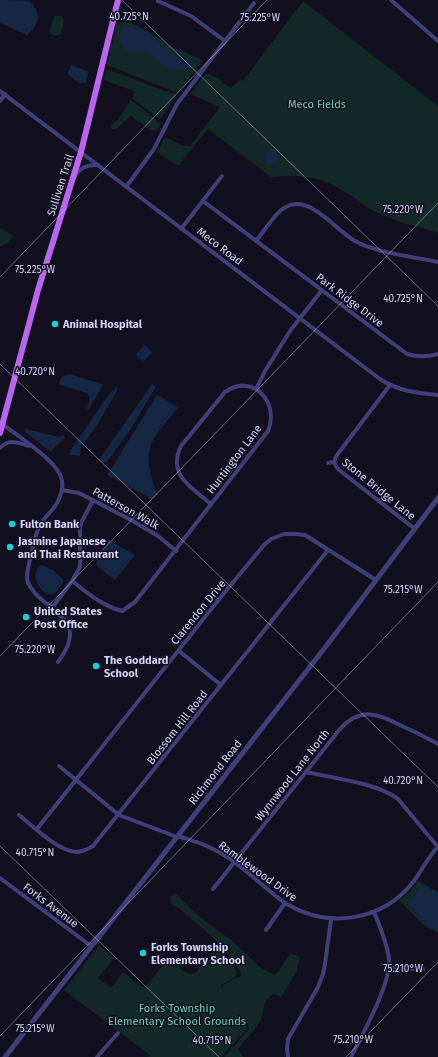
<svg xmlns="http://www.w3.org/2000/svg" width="438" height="1057" viewBox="0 0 438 1057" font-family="'Fira Sans',sans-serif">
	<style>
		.green { fill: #132928 }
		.water { fill: #142744 }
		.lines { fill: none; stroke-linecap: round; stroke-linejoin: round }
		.minor { stroke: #403f7a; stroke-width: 4 }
		.tertiary { stroke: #403f7a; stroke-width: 5 }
		.primary { stroke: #ba64ef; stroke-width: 6 }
		.ticks { fill: none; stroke: #d6d2fa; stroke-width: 1; stroke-opacity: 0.45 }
		.poi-dot { fill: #17cee1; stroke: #120f1f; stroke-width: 1.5 }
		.labels { text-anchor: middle; stroke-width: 3; stroke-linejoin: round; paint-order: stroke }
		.park-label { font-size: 11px; fill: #66d2b6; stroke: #120f1f }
		.street-label { font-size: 11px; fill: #d6d2fa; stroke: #120f1f }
		.poi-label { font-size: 11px; font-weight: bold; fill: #d6d2fa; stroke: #120f1f; text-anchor: start }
		.ticks-label { font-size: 10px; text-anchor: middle; fill: #d6d2fa; stroke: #120f1f; stroke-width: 3; stroke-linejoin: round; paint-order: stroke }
	</style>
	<rect width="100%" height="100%" fill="#120f1f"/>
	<g class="green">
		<path d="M303 1 438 106V233C418 226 395 222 376 212 365 206 356 198 345 192 319 175 301 175 271 177L208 129 178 166 157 152 165 137 184 146H190L220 107 190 94 205 74H209L220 79 222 83 231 88 241 79 243 81Z"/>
		<polygon points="54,16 62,16 64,19 61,34 55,36 51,34 50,29"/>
		<polygon points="117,22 131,23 148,31 172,47 203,60 178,93 107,65"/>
		<polygon points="106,69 176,95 160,119 133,99 134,91 104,80"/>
		<polygon points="131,100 161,124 157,129 152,131 131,116 116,129 112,129 111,125 117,121"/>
		<polygon points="0,228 13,235 8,243 0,246"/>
		<polygon points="418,881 438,892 438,933 422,924 399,900 410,892"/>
		<path d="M175 893 197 915 231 940 261 968 275 975 282 966 290 954 300 956 297 971 281 997 274 994C260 1000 266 1011 260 1021 254 1031 245 1040 238 1049L243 1057H224L249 1029 248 1025 241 1022 248 1028 221 1057H146L151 1056 64 990 99 945 114 958 98 978 111 988 123 972 141 986H146L169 958C176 965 185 976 195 973L215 949V941L227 956 237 972 236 976 221 986 225 995 222 986 233 979 240 977 241 972C227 950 209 933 189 917 181 911 183 909 172 905L170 900 171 896Z"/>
	</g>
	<g class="water">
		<path d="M0 0C9 0 20 0 29 1 32 3 33 5 35 8 42 17 35 29 27 35L0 23Z"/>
		<polygon points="126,26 146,31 173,55 188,61 193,65 180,70 165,67 149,52 125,50 119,40 122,28"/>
		<polygon points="71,65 87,71 88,74 86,83 79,83 67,74"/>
		<circle cx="271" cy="158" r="7"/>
		<polygon points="145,345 152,352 144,361 138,358 136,354"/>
		<polygon points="69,374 102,384 103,385 89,409 87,409 90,398 87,393 59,385 61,377"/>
		<polygon points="152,384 156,387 130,430 106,463 99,460"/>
		<polygon points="117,387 117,391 97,425 81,447 80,456 70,455 70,451 110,393"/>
		<path d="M157 395 163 398 178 408C170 418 159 429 153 440 144 455 151 481 158 495L152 499 107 475Z"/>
		<path d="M26 429 59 437 63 435 65 438 51 451C47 450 30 435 24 431Z"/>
		<polygon points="109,540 135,555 115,580 98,567 96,564"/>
		<path d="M42 565 53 570 63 579V583L53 595C39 594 32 579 38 567Z"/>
		<polygon points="421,885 438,893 438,931 428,926 409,904"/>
	</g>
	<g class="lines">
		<g class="minor">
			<polyline points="391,0 438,41"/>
			<polyline points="158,1 191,16 225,41"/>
			<path d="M0 91 380 379C398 391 417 393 438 395"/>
			<polyline points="0,101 5,94"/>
			<path d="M75 176C81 167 87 165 98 165"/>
			<polyline points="126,187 154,149 177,104 254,3"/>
			<path d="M203 201 407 354C417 357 428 357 438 354"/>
			<polyline points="181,229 222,176"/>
			<path d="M256 241C263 232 270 222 277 214 305 184 333 230 357 242 378 253 414 257 438 262"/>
			<path d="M390 385 337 455C333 461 334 464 339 470L415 529"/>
			<polyline points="256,389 265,371 290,331 322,290"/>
			<path d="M2 424C17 435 55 460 61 477 64 485 62 493 58 501 54 510 45 516 40 525 36 533 34 543 32 551 30 560 27 569 27 578 27 583 30 586 32 589 36 596 43 601 50 606 74 625 76 638 58 662"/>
			<path d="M0 448C9 438 19 443 29 446"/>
			<polyline points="328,463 334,462"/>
			<polyline points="62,490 79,493 131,520 158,536 176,551"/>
			<path d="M72 581C89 594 101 605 122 611L135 602 268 431C280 403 253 372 225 392L181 446C167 475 191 487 211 504"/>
			<polyline points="52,608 72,581 80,567 80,528 81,523 93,500"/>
			<polyline points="179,651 221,685"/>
			<path d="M59 766 119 815 177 837 178 836C190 840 202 843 213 849 240 862 261 886 285 903 328 929 382 922 414 881 422 869 429 857 438 846"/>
			<path d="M306 772C333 778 377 783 398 799L438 847"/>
			<path d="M19 815C33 826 58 851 76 852 82 852 88 849 93 846L328 550"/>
			<polyline points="37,829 220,598 264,545 271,539 284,534 296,534 305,535 376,580"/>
			<polyline points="0,878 91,946"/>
			<path d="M213 889 340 729C362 705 380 715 404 727 416 732 427 738 438 744"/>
			<polyline points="266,930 285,903"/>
			<polyline points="389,968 423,969"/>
			<polyline points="97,1057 118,1033"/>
			<polyline points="288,1057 287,1049 288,1039 310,1001 318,987 323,974 325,964 331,919"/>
			<path d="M351 1057C363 1033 391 984 389 959 387 943 380 927 374 912H372"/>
		</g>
		<polyline class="tertiary" points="5,1057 327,645 438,498"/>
		<polyline class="primary" points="0,433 38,290 81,152 118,0"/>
	</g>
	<path class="ticks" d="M122 0 438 306M0 277 267 0M0 364 438 787M0 656 438 203M0 846 219 1057M0 1036 438 582M346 1057 438 962"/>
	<g class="poi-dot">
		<circle cx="55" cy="324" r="4"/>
		<circle cx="12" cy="524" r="4"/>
		<circle cx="10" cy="547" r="4"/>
		<circle cx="26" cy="617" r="4"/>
		<circle cx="96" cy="666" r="4"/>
		<circle cx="143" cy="953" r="4"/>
	</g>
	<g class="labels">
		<g class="park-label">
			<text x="317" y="108">Meco Fields</text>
			<text x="177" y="1012">Forks Township<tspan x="177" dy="13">Elementary School Grounds</tspan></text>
		</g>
		<g class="street-label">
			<text transform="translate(60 185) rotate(-72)" y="4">Sullivan Trail</text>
			<text transform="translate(220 246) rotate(37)" y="4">Meco Road</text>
			<text transform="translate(350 300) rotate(37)" y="4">Park Ridge Drive</text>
			<text transform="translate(234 459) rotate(-53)" y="4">Huntington Lane</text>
			<text transform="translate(379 489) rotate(39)" y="4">Stone Bridge Lane</text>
			<text transform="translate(126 508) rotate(29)" y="4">Patterson Walk</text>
			<text transform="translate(198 612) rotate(-51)" y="4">Clarendon Drive</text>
			<text transform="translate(177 727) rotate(-52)" y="4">Blossom Hill Road</text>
			<text transform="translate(215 772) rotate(-52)" y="4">Richmond Road</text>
			<text transform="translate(292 775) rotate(-52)" y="4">Wynnwood Lane North</text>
			<text transform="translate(258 871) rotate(36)" y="4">Ramblewood Drive</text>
			<text transform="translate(51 905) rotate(37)" y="4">Forks Avenue</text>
		</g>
		<g class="poi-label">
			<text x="63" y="328">Animal Hospital</text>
			<text x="20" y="528">Fulton Bank</text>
			<text x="18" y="545">Jasmine Japanese<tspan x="18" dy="13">and Thai Restaurant</tspan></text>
			<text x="34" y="615">United States<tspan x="34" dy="13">Post Office</tspan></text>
			<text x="104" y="664">The Goddard<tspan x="104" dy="13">School</tspan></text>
			<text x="151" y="951">Forks Township<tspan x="151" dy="13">Elementary School</tspan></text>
		</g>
	</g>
	<g class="ticks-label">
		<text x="129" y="20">40.725°N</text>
		<text x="260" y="21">75.225°W</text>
		<text x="403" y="213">75.220°W</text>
		<text x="35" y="273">75.225°W</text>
		<text x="403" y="302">40.725°N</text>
		<text x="35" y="375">40.720°N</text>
		<text x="403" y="593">75.215°W</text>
		<text x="35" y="653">75.220°W</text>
		<text x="403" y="784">40.720°N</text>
		<text x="35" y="856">40.715°N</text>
		<text x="403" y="972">75.210°W</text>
		<text x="35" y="1032">75.215°W</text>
		<text x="353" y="1043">75.210°W</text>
		<text x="212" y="1044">40.715°N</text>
	</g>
</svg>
